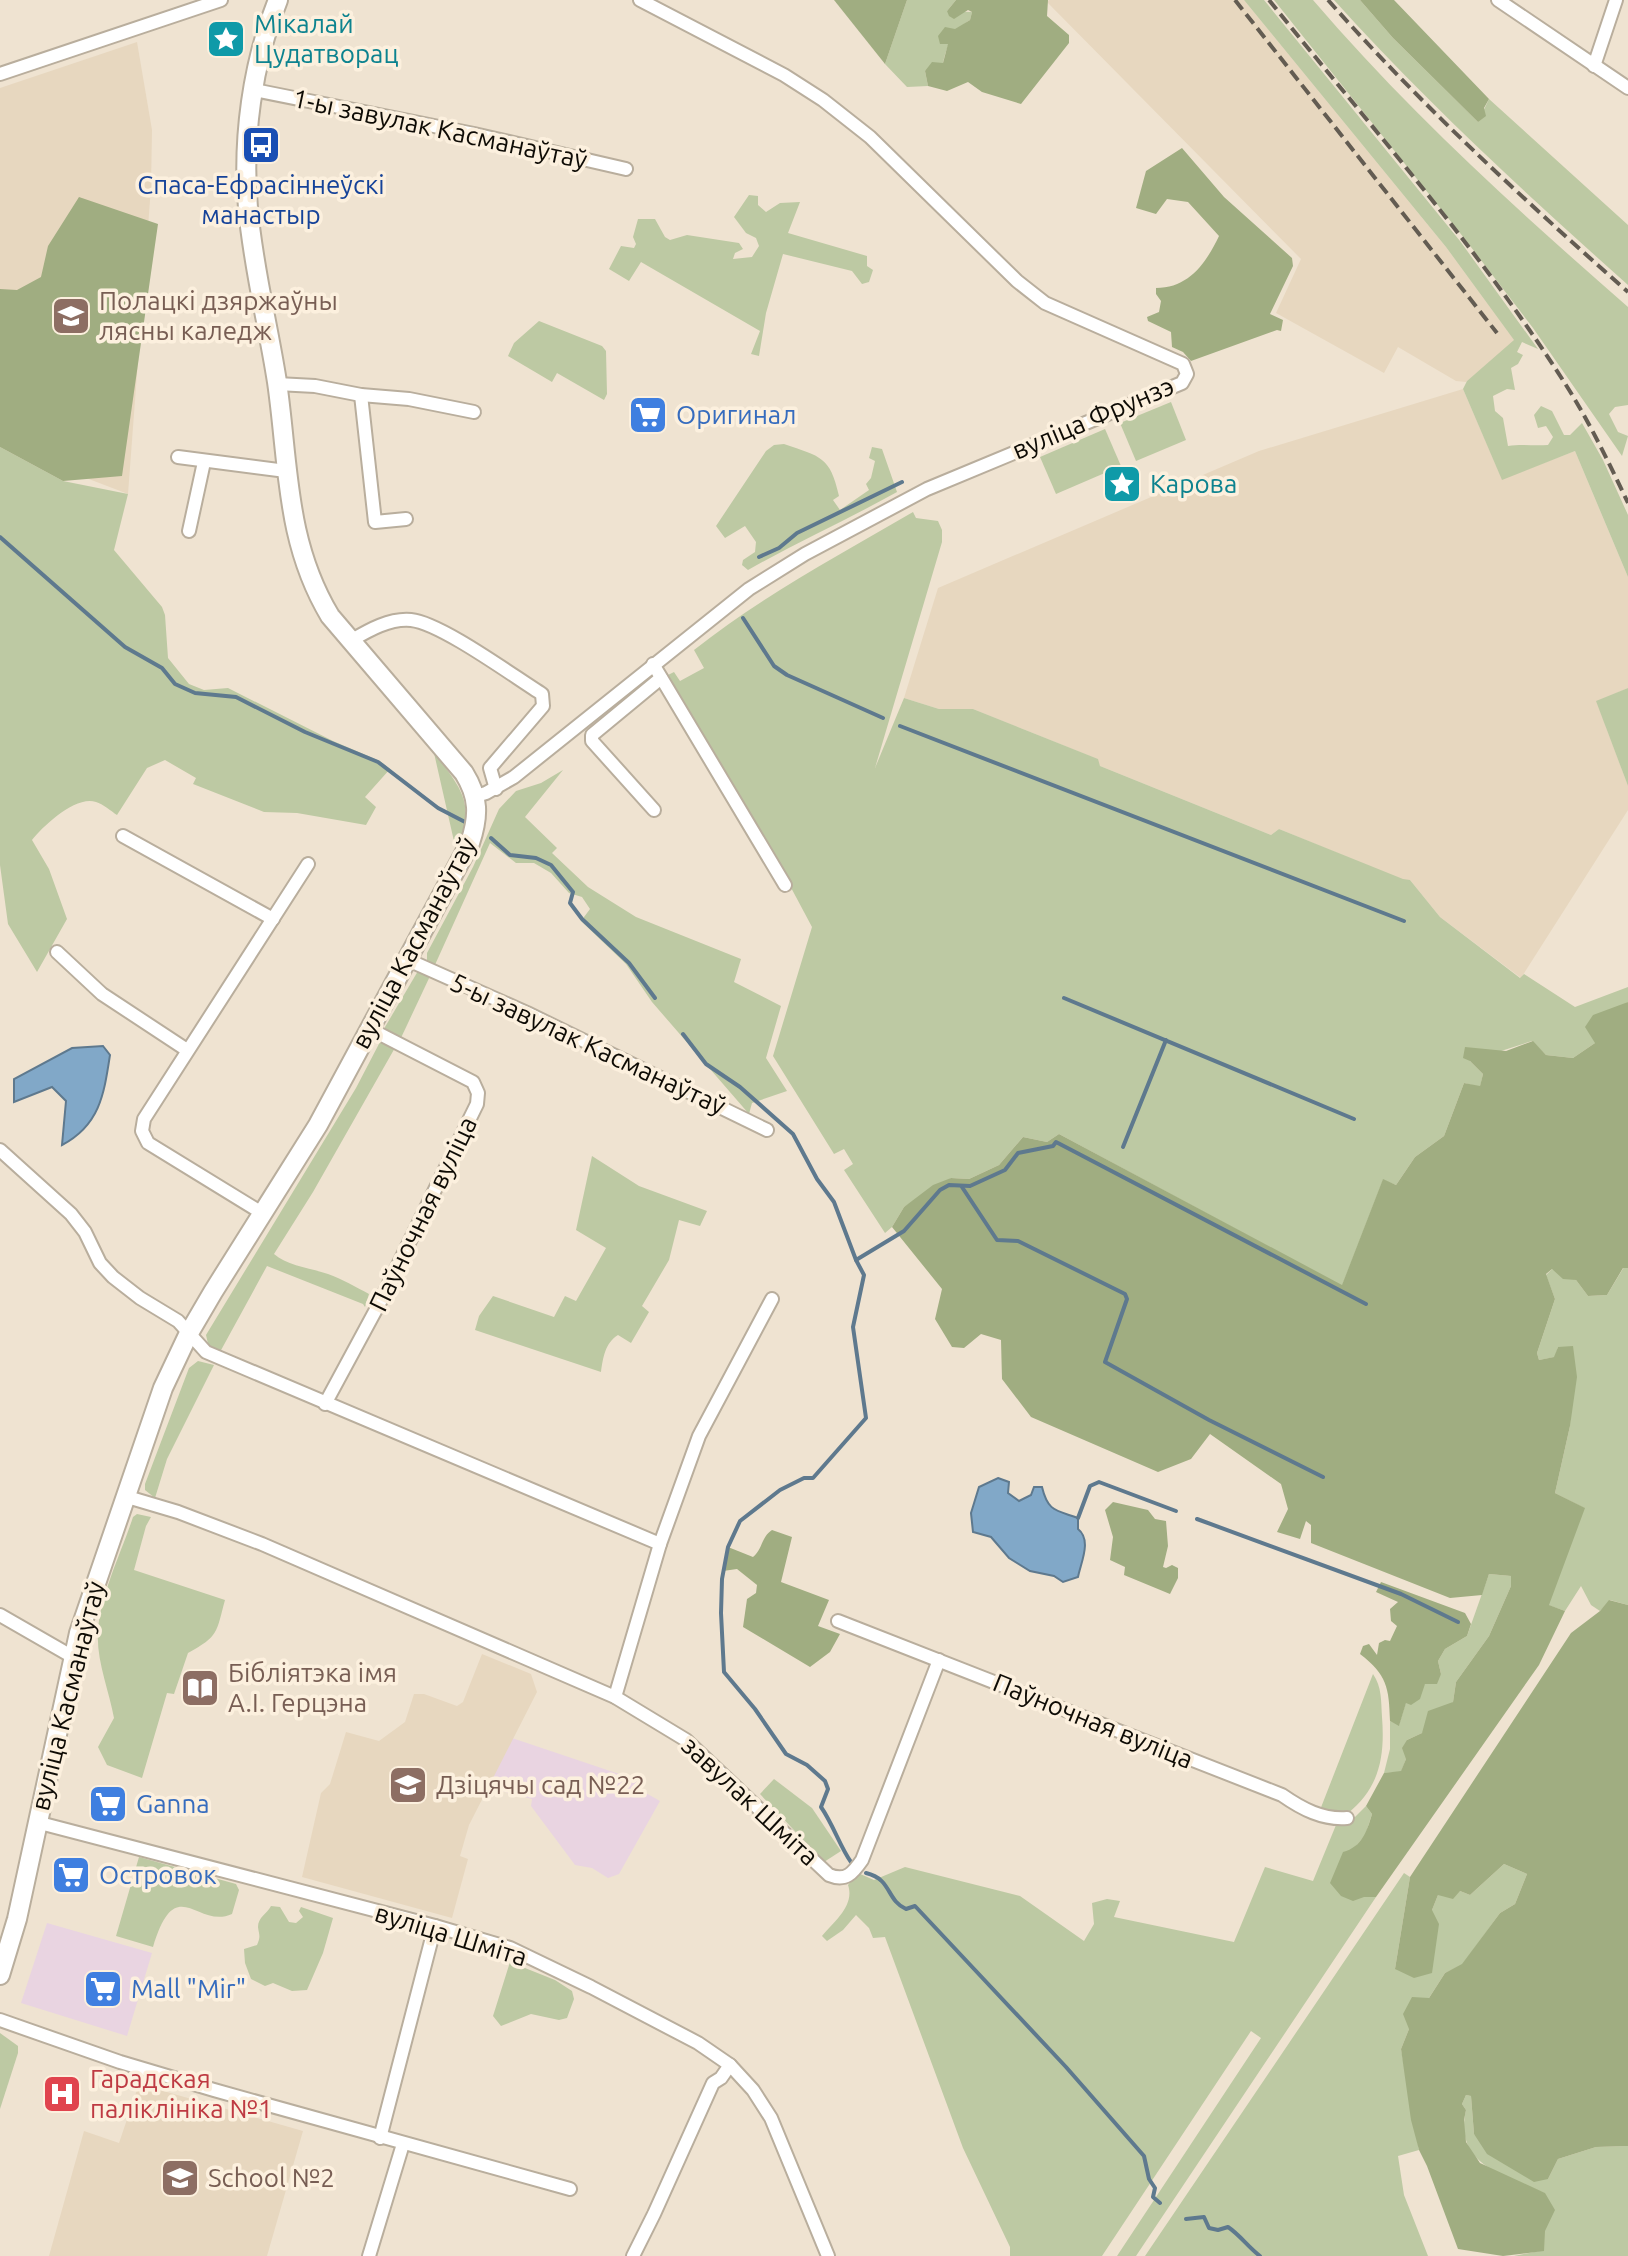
<svg xmlns="http://www.w3.org/2000/svg" width="1628" height="2256" viewBox="0 0 1628 2256" font-family="Ubuntu,sans-serif">
	<style>
		.commercial { fill: #e9d4e1 }
		.built { fill: #e7d7bf }
		.green { fill: #bdc9a3 }
		.forest { fill: #a0ad81 }
		.water { fill: #81a8c8; stroke: #5e798e; stroke-width: 2 }
		.lines { fill: none; stroke-linecap: round; stroke-linejoin: round }
		.stream { stroke: #5e798e; stroke-width: 4 }
		.street-casing { stroke: #b9ae9d; stroke-width: 16 }
		.secondary-casing { stroke: #b9ae9d; stroke-width: 22 }
		.street { stroke: #fff; stroke-width: 12 }
		.secondary { stroke: #fff; stroke-width: 18 }
		.rail { stroke: #635c52; stroke-width: 4; stroke-dasharray: 12 6; stroke-linecap: butt }
		.labels { text-anchor: middle; stroke-width: 7; stroke-linejoin: round; paint-order: stroke }
		.culture-label { font-size: 26px; fill: #0d838f; stroke: #fcf0de; text-anchor: start }
		.street-label { font-size: 26px; fill: #0e0b05; stroke: #fcf0de }
		.transit-label { font-size: 26px; fill: #164399; stroke: #fcf0de }
		.education-label { font-size: 26px; fill: #785e54; stroke: #fcf0de; text-anchor: start }
		.shop-label { font-size: 26px; fill: #366cbe; stroke: #fcf0de; text-anchor: start }
		.health-label { font-size: 26px; fill: #be3a42; stroke: #fcf0de; text-anchor: start }
	</style>
	<rect width="100%" height="100%" fill="#efe3d1"/>
	<g class="commercial">
		<polygon points="512,1738 637,1780 635,1787 660,1801 619,1874 608,1878 592,1868 575,1865 531,1806 532,1799 487,1787"/>
		<polygon points="47,1923 152,1953 127,2036 21,2003"/>
	</g>
	<g class="built">
		<polygon points="1049,0 1244,0 1446,247 1515,341 1466,382 1456,381 1398,347 1384,373 1276,313 1301,259 1047,2"/>
		<polygon points="137,42 152,130 151,187 128,494 0,445 0,88"/>
		<polygon points="1463,389 1502,479 1575,451 1628,577 1628,688 1597,702 1628,786 1628,810 1521,978 1440,917 1410,880 1403,880 1279,829 1271,835 1100,766 1097,759 973,709 939,709 904,698 938,588 1259,451"/>
		<polygon points="482,1654 531,1674 537,1692 469,1825 460,1856 468,1859 452,1918 302,1877 321,1793 330,1784 346,1732 379,1741 405,1722 414,1694 424,1694 457,1706 463,1702"/>
		<polygon points="139,2084 303,2131 267,2256 49,2256 84,2131 119,2143"/>
	</g>
	<g class="green">
		<path d="M907 0H956L947 11 972 12 970 20C952 31 948 43 943 63L925 71 928 86 907 87 885 64Z"/>
		<path d="M1244 0H1264L1460 241 1538 349 1522 342 1517 352 1523 355 1518 364 1511 368 1515 390 1507 389 1493 396 1495 411 1503 418 1508 446C1522 444 1533 446 1548 445L1553 437 1546 426 1538 428 1534 415 1541 406 1552 411 1564 435H1570L1582 423 1603 460 1628 515V577L1575 451 1502 480 1463 389 1467 381 1514 340 1446 247Z"/>
		<path d="M1274 0H1313C1409 112 1517 210 1628 307V405L1615 407 1609 414 1618 432 1628 436 1622 456 1533 328 1464 238Z"/>
		<path d="M1334 0H1360L1393 38 1478 122 1489 99 1628 225V285C1526 194 1426 102 1334 0Z"/>
		<polygon points="749,195 758,196 758,205 766,212 780,203 800,202 788,233 867,256 867,266 873,270 869,282 862,284 852,271 783,254 766,313 759,356 751,354 760,331 641,262 629,281 609,269 621,246 634,248 636,244 633,237 638,219 655,219 665,237 670,240 687,235 739,243 743,249 735,253 733,259 752,257 759,246 756,238 746,233 734,217"/>
		<polygon points="539,321 602,346 606,351 607,394 604,400 557,373 552,382 508,356 514,343"/>
		<polygon points="1171,402 1186,440 1136,461 1120,423"/>
		<polygon points="1105,429 1121,466 1056,494 1040,457"/>
		<path d="M784 444C821 457 830 456 839 496L833 500 840 510 869 490 866 484 871 478 875 461 869 458 872 447 882 449 897 492C849 519 797 542 748 570L742 565 743 560 755 552 756 542 745 526 725 538 716 526 766 451 774 445Z"/>
		<path d="M0 447 63 481 128 494 114 550 162 607 165 615 168 658 189 684 204 690 228 688 333 741 380 761 390 769 365 797 376 807 366 825 297 813 264 812 193 784 196 778 165 760 147 768 117 815C111 811 103 804 96 802 76 795 43 826 32 840L49 869 67 919 37 972 8 924 0 865Z"/>
		<path d="M913 512 916 518 938 521 942 530V542L875 768 904 698 939 709H973L1098 759 1100 766 1271 835 1279 829 1403 879 1410 880 1440 917 1520 978 1524 974 1575 1007 1628 987V1002L1623 1005 1595 1043 1573 1058 1546 1055 1532 1041 1470 1061 1483 1074 1480 1087 1464 1083 1444 1136 1415 1157 1396 1185 1383 1180 1342 1286 1059 1134 1047 1142 1023 1137 999 1165 969 1179 951 1178 904 1207 892 1227 885 1233 844 1170 853 1164 844 1149 834 1154 773 1056 812 927 780 867 666 676 674 672 680 681 704 668 694 650C762 596 838 556 913 512Z"/>
		<polygon points="1628,688 1628,786 1596,701"/>
		<path d="M434 753C461 788 477 804 456 850Z"/>
		<polygon points="563,770 525,817 557,848 552,853 588,887 636,917 741,959 734,982 781,1006 766,1058 787,1091 752,1103 749,1114 652,1002 626,964 581,921 590,909 582,897 569,893 551,873 534,863 516,863 490,843 434,967 427,962 427,953 473,867 499,809 516,791 541,783"/>
		<polygon points="418,971 431,974 400,1040 385,1031 385,1027"/>
		<path d="M381 1040 396 1046 313 1192 274 1254C287 1266 311 1268 328 1274 342 1279 356 1287 369 1294L365 1307 363 1304 267 1266 220 1352 209 1348 206 1335 356 1088Z"/>
		<path d="M592 1156 639 1186 707 1211 700 1226 679 1220 669 1260 642 1306 649 1312 631 1343 618 1335C605 1343 603 1358 601 1372L475 1330 479 1316 493 1296 554 1317 565 1296 576 1301 606 1248 576 1230Z"/>
		<polygon points="1624,1267 1628,1268 1628,1605 1610,1600 1600,1611 1591,1605 1581,1586 1565,1611 1548,1605 1584,1508 1555,1493 1570,1426 1573,1347 1558,1347 1555,1357 1539,1360 1537,1353 1555,1299 1546,1275 1552,1269 1576,1280 1588,1296 1607,1295"/>
		<polygon points="198,1361 214,1365 167,1459 155,1498 145,1490 145,1484 189,1368"/>
		<path d="M137 1514 151 1517 146 1526 134 1570 225 1600C216 1633 219 1636 188 1653L174 1694 167 1693 142 1778 107 1765 98 1747 114 1718C109 1690 96 1660 98 1631 100 1595 122 1551 133 1517Z"/>
		<polygon points="1489,1574 1511,1576 1511,1586 1489,1636 1456,1682 1453,1702 1422,1733 1407,1740 1406,1759 1401,1772 1384,1773 1390,1749 1390,1721 1399,1725 1406,1702 1425,1684 1441,1674 1438,1661 1445,1649 1467,1636"/>
		<path d="M1373 1674C1382 1687 1381 1701 1382 1717 1385 1756 1380 1788 1347 1814L1320 1810Z"/>
		<polygon points="774,1779 812,1808 841,1851 824,1862 760,1794"/>
		<path d="M1366 1806 1372 1814 1365 1836 1353 1849 1364 1897H1376L1136 2256H1117L1261 2038 1251 2031 1102 2256H1010V2247L963 2148 885 1937 873 1938 869 1928 856 1915 843 1930 827 1941 822 1936C835 1921 855 1905 848 1885L858 1873 874 1880 905 1867 1020 1896 1084 1941 1094 1924 1092 1903 1107 1899 1120 1901 1114 1917 1234 1942 1265 1867 1313 1881 1336 1825 1350 1822Z"/>
		<path d="M139 1857 236 1884 239 1890 232 1914C197 1930 176 1870 153 1947L116 1936Z"/>
		<polygon points="1504,1864 1527,1874 1515,1904 1500,1913 1462,1965 1445,1973 1409,2029 1401,2049 1419,2150 1398,2156 1404,2195 1428,2256 1145,2256 1404,1873 1410,1877 1395,1969 1432,1910 1438,1895 1460,1891 1470,1895"/>
		<path d="M271 1906 280 1907 289 1922 296 1923 303 1917 299 1911 301 1907 333 1918 323 1953 307 1990 292 1991 273 1983 265 1986 251 1979 245 1963 244 1949 257 1945C261 1936 259 1935 258 1927 258 1917 267 1914 271 1906Z"/>
		<polygon points="510,1962 555,1980 572,1991 574,1999 567,2018 559,2020 531,2014 501,2026 493,2016"/>
		<polygon points="0,2033 18,2046 18,2053 0,2109"/>
		<path d="M1466 2095 1471 2096 1474 2134 1548 2179 1558 2159 1596 2147 1628 2146V2256H1514L1544 2250V2193C1505 2175 1453 2165 1466 2110L1462 2104Z"/>
	</g>
	<g class="forest">
		<polygon points="834,0 907,0 885,64"/>
		<polygon points="956,0 1048,0 1047,16 1069,35 1069,43 1021,104 982,92 968,82 947,91 928,86 925,71 932,62 943,63 948,44 940,44 938,36 945,27 955,29 970,20 972,12 968,10 954,19 949,16 947,11"/>
		<polygon points="1360,0 1394,0 1489,99 1484,108 1486,116 1478,122 1393,38"/>
		<path d="M1182 148 1224 197 1292 258 1293 266 1270 314 1283 320 1281 331 1277 330 1191 361 1183 352 1172 347 1171 332 1148 321 1147 317 1159 312 1161 301 1156 294V288C1189 288 1206 263 1219 236L1188 202 1167 199 1156 214 1136 208 1146 171Z"/>
		<polygon points="79,197 158,224 122,476 63,481 0,447 0,289 17,290 41,277 48,246"/>
		<path d="M1628 1002V1268H1623L1607 1295 1588 1296 1576 1280 1563 1279 1552 1269 1546 1274 1555 1299 1537 1353 1539 1360 1554 1357 1558 1347 1573 1346 1577 1377 1570 1426 1555 1493 1585 1508 1549 1605 1565 1611 1539 1665 1376 1897H1364L1353 1901 1341 1896 1330 1883 1343 1852C1362 1847 1367 1831 1372 1814L1366 1806 1384 1773 1401 1771 1406 1759 1402 1748 1407 1740 1422 1733 1428 1711 1453 1702 1456 1682 1489 1636 1511 1586V1576L1489 1574 1482 1595 1450 1598 1311 1543V1525L1306 1521 1300 1539 1277 1532 1288 1509 1281 1484 1210 1434 1191 1459 1158 1472 1031 1417 1002 1379 1001 1340 981 1334 964 1348 952 1347 935 1319 942 1289 892 1227 904 1207 933 1185 951 1178 969 1179 999 1165 1023 1137 1047 1142 1059 1134 1342 1285 1383 1179 1396 1185 1415 1157 1444 1136 1464 1083 1480 1086 1483 1074 1470 1061 1463 1058 1465 1047 1506 1051 1533 1041 1546 1055 1573 1058 1595 1043 1585 1027 1593 1015Z"/>
		<polygon points="1113,1502 1148,1510 1155,1519 1166,1521 1168,1546 1163,1567 1166,1568 1172,1565 1178,1568 1178,1578 1170,1594 1124,1575 1125,1567 1110,1560 1113,1537 1105,1510"/>
		<path d="M772 1530 792 1537 781 1582 829 1600 818 1626 840 1634 830 1652 810 1667 743 1627 747 1599 756 1593 757 1585 737 1569 723 1571 728 1547 753 1557C763 1549 761 1537 772 1530Z"/>
		<path d="M1381 1582 1465 1613 1471 1624 1467 1636 1445 1649 1438 1661 1441 1674 1437 1684H1425L1420 1699 1411 1705 1406 1703 1399 1726 1390 1721C1389 1687 1387 1675 1360 1654L1363 1646 1369 1644 1377 1655 1379 1643 1385 1640 1390 1641 1397 1626 1391 1621 1390 1609 1398 1602 1376 1592Z"/>
		<polygon points="1609,1600 1628,1605 1628,2146 1596,2147 1558,2159 1548,2179 1534,2182 1487,2154 1474,2134 1471,2096 1466,2095 1462,2104 1466,2110 1464,2120 1466,2142 1480,2163 1545,2193 1555,2210 1545,2231 1544,2251 1503,2256 1458,2249 1427,2166 1419,2150 1411,2120 1401,2049 1409,2029 1403,2014 1412,1997 1429,1998 1445,1973 1462,1964 1500,1913 1515,1904 1527,1874 1504,1864 1470,1895 1460,1891 1453,1899 1438,1895 1432,1910 1439,1924 1432,1973 1414,1978 1395,1969 1410,1877 1571,1633 1600,1611"/>
	</g>
	<g class="water">
		<path d="M103 1046 110 1055C104 1094 100 1125 62 1145L66 1101 52 1087 14 1102V1079L72 1048Z"/>
		<path d="M998 1478 1009 1482 1008 1493 1019 1501 1031 1495 1034 1487H1042C1048 1512 1056 1510 1078 1518V1529C1092 1540 1081 1562 1078 1577L1063 1582 1054 1576 1030 1571 1009 1558 991 1537 973 1532 971 1513 979 1487Z"/>
	</g>
	<g class="lines">
		<g class="stream">
			<polyline points="0,537 125,647 162,668 175,684 195,693 236,697 305,732 378,762 438,808 465,822"/>
			<polyline points="759,557 779,548 797,533 902,482"/>
			<polyline points="743,618 774,666 787,675 883,718"/>
			<polyline points="900,726 1404,921"/>
			<polyline points="491,838 510,855 536,858 551,865 573,892 570,903 582,919 629,963 655,998"/>
			<polyline points="1064,998 1354,1119"/>
			<path d="M683 1034 706 1064 740 1087 793 1134 817 1179 834 1202 856 1260 864 1275 853 1327 866 1418 813 1478H804L780 1490 740 1521 728 1547 722 1579 721 1613 724 1672 755 1709 786 1754 807 1765 825 1781 828 1789 821 1807C833 1824 841 1849 851 1862"/>
			<polyline points="1123,1147 1166,1040"/>
			<polyline points="962,1187 997,1240 1018,1241 1125,1294 1127,1299 1105,1362 1209,1420 1323,1477"/>
			<polyline points="856,1260 904,1231 940,1190 949,1185 970,1186 1005,1170 1018,1153 1053,1146 1056,1142 1366,1304"/>
			<polyline points="1078,1518 1090,1486 1099,1482 1176,1511"/>
			<polyline points="1197,1519 1401,1594 1458,1622"/>
			<path d="M866 1873C892 1879 886 1900 906 1909L915 1906 1066 2067 1144 2156 1149 2179 1155 2188 1153 2197 1160 2203"/>
			<path d="M1186 2219 1204 2217 1209 2228 1218 2230 1228 2227C1240 2235 1248 2247 1260 2256"/>
		</g>
		<g class="street-casing">
			<g id="street">
				<polyline points="1498,0 1628,88"/>
				<polyline points="1594,66 1616,0"/>
				<polyline points="0,74 221,0"/>
				<polyline points="254,90 474,134 626,169"/>
				<polyline points="277,384 315,386 361,395 409,399 474,412"/>
				<polyline points="361,395 375,522 406,519"/>
				<polyline points="178,457 286,471"/>
				<polyline points="189,531 204,462"/>
				<path d="M352 640C369 630 390 618 411 620 441 623 513 676 542 694L543 706 490 768 496 789"/>
				<polyline points="653,664 785,885"/>
				<polyline points="476,796 486,793 514,777 749,589 805,554 927,489 1182,383 1187,374 1183,364 1045,303 1017,281 870,137 823,100 784,75 640,0"/>
				<polyline points="654,810 592,741 592,735 661,678"/>
				<polyline points="123,836 273,919"/>
				<polyline points="57,952 102,994 187,1050"/>
				<polyline points="408,960 527,1013 767,1130"/>
				<polyline points="0,1150 71,1214 85,1232 100,1263 113,1277 140,1298 178,1321 206,1352 660,1544"/>
				<polyline points="262,1213 148,1143 142,1131 144,1119 308,864"/>
				<polyline points="325,1404 379,1304 477,1104 478,1093 473,1082 370,1029"/>
				<path d="M124 1496 178 1512 262 1544 615 1697 686 1740 829 1875C846 1882 853 1873 862 1860L939 1660"/>
				<polyline points="0,1615 73,1657"/>
				<path d="M838 1621 1282 1795C1302 1809 1323 1820 1347 1818"/>
				<polyline points="615,1697 660,1544 699,1436 772,1299"/>
				<polyline points="36,1822 435,1926 510,1948 591,1987 698,2043 730,2065 753,2090 771,2118 828,2256"/>
				<polyline points="0,2020 120,2062 214,2090 570,2189"/>
				<polyline points="380,2138 435,1926"/>
				<polyline points="369,2256 403,2144"/>
				<polyline points="633,2256 654,2214 713,2083 721,2078 730,2065"/>
			</g>
		</g>
		<g class="secondary-casing">
			<path id="secondary" d="M0 1975 17 1919 79 1633 163 1388 189 1333 213 1292 318 1125 470 843C479 816 479 797 464 773L330 616C285 541 289 465 277 382 268 324 253 267 248 208 242 140 252 63 278 0"/>
		</g>
		<use href="#street" class="street"/>
		<use href="#secondary" class="secondary"/>
		<g class="rail">
			<polyline points="1235,0 1497,333"/>
			<path d="M1269 0C1370 126 1479 248 1566 385 1590 423 1609 463 1628 503"/>
			<path d="M1328 0C1421 105 1523 199 1628 292"/>
		</g>
	</g>
	<defs>
		<g id="sight-square" transform="scale(2)"><rect x="-9" y="-9" width="18" height="18" rx="4" fill="#0f9aa8" stroke="#fcf0de"/><path d="M0-6L1.8-2.2L6-1.7L2.9 1.2L3.7 5.4L0 3.3L-3.7 5.4L-2.9 1.2L-6-1.7L-1.8-2.2Z" fill="#fff"/></g>
		<g id="bus-square" transform="scale(2)"><rect x="-9" y="-9" width="18" height="18" rx="4" fill="#1a4fb4" stroke="#fcf0de"/><path d="M-5-6H5V4H4V6H2V4H-2V6H-4V4H-5ZM-3.5-4V0h7V-4ZM-3.5 1.2v1.5H-2V1.2ZM2 1.2v1.5H3.5V1.2Z" fill="#fff"/></g>
		<g id="university-square" transform="scale(2)"><rect x="-9" y="-9" width="18" height="18" rx="4" fill="#8d6e63" stroke="#fcf0de"/><path d="M0-5L7-2L0 1L-7-2ZM-4 1L0 2.5L4 1V4Q0 6-4 4Z" fill="#fff"/></g>
		<g id="supermarket-square" transform="scale(2)"><rect x="-9" y="-9" width="18" height="18" rx="4" fill="#3f7fe0" stroke="#fcf0de"/><path d="M-6-5.5h2.5l.6 2H6L4.5 2H-2.5L-4.4-4H-6ZM-1.5 3.2a1.3 1.3 0 1 0 .1 0ZM3 3.2a1.3 1.3 0 1 0 .1 0Z" fill="#fff"/></g>
		<g id="library-square" transform="scale(2)"><rect x="-9" y="-9" width="18" height="18" rx="4" fill="#8d6e63" stroke="#fcf0de"/><path d="M-6-4Q-3-5.5-.7-3.5V5Q-3 3-6 4ZM6-4Q3-5.5 .7-3.5V5Q3 3 6 4Z" fill="#fff"/></g>
		<g id="school-square" transform="scale(2)"><rect x="-9" y="-9" width="18" height="18" rx="4" fill="#8d6e63" stroke="#fcf0de"/><path d="M0-5L7-2L0 1L-7-2ZM-4 1L0 2.5L4 1V4Q0 6-4 4Z" fill="#fff"/></g>
		<g id="hospital-square" transform="scale(2)"><rect x="-9" y="-9" width="18" height="18" rx="4" fill="#e0444e" stroke="#fcf0de"/><path d="M-5-5h3v3.5h4V-5h3V5h-3V1.5h-4V5h-3Z" fill="#fff"/></g>
	</defs>
	<g fill-rule="evenodd">
		<use href="#sight-square" x="226" y="39"/>
		<use href="#bus-square" x="261" y="145"/>
		<use href="#university-square" x="71" y="316"/>
		<use href="#supermarket-square" x="648" y="415"/>
		<use href="#sight-square" x="1122" y="484"/>
		<use href="#library-square" x="200" y="1688"/>
		<use href="#school-square" x="408" y="1785"/>
		<use href="#supermarket-square" x="108" y="1804"/>
		<use href="#supermarket-square" x="71" y="1875"/>
		<use href="#supermarket-square" x="103" y="1989"/>
		<use href="#hospital-square" x="62" y="2094"/>
		<use href="#school-square" x="180" y="2178"/>
	</g>
	<g class="labels">
		<g class="culture-label">
			<text x="254" y="33">Мікалай<tspan x="254" dy="30">Цудатворац</tspan></text>
			<text x="1150" y="493">Карова</text>
		</g>
		<g class="street-label">
			<text transform="translate(440 129) rotate(12)" y="9">1-ы завулак Касманаўтаў</text>
			<text transform="translate(1093 418) rotate(-23)" y="9">вуліца Фрунзэ</text>
			<text transform="translate(414 943) rotate(-62)" y="9">вуліца Касманаўтаў</text>
			<text transform="translate(588 1044) rotate(25)" y="9">5-ы завулак Касманаўтаў</text>
			<text transform="translate(423 1214) rotate(-64)" y="9">Паўночная вуліца</text>
			<text transform="translate(68 1696) rotate(-76)" y="9">вуліца Касманаўтаў</text>
			<text transform="translate(1093 1721) rotate(22)" y="9">Паўночная вуліца</text>
			<text transform="translate(750 1801) rotate(43)" y="9">завулак Шміта</text>
			<text transform="translate(451 1935) rotate(17)" y="9">вуліца Шміта</text>
		</g>
		<g class="transit-label">
			<text x="261" y="194">Спаса-Ефрасіннеўскі<tspan x="261" dy="30">манастыр</tspan></text>
		</g>
		<g class="education-label">
			<text x="99" y="310">Полацкі дзяржаўны<tspan x="99" dy="30">лясны каледж</tspan></text>
			<text x="228" y="1682">Бібліятэка імя<tspan x="228" dy="30">А.І. Герцэна</tspan></text>
			<text x="436" y="1794">Дзіцячы сад №22</text>
			<text x="208" y="2187">School №2</text>
		</g>
		<g class="shop-label">
			<text x="676" y="424">Оригинал</text>
			<text x="136" y="1813">Ganna</text>
			<text x="99" y="1884">Островок</text>
			<text x="131" y="1998">Mall "Mir"</text>
		</g>
		<g class="health-label">
			<text x="90" y="2088">Гарадская<tspan x="90" dy="30">паліклініка №1</tspan></text>
		</g>
	</g>
</svg>
